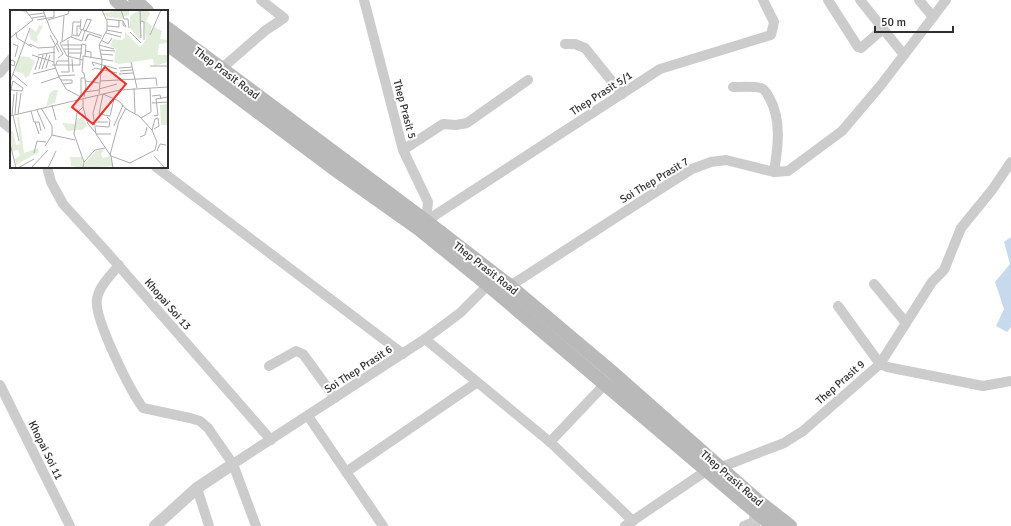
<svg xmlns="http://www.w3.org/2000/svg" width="1011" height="526" viewBox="0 0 1011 526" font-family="Signika,sans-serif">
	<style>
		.water { fill: #c7daed }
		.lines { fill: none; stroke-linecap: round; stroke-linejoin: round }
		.minor { stroke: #ccc; stroke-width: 10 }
		.tertiary { stroke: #ccc; stroke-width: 12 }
		.secondary { stroke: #b9b9b9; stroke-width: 14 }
		.labels { text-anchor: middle; stroke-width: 4; stroke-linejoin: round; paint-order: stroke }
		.street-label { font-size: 11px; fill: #2f2f2f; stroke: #fff }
		.inset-road { fill: none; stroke: #acacac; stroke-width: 1 }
		.view { fill: #ed312a; fill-opacity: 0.15; stroke: #ed312a; stroke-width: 2 }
		.inset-edge { fill: none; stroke: #2f2f2f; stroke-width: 2 }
	</style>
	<rect width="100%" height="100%" fill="#fff"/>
	<polygon class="water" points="1011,237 1011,327 1007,332 996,326 1004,309 995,282 1010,264 1004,242"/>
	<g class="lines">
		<g class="minor">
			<polyline points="364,0 403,150 428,202 426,221"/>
			<polyline points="828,0 858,47 861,48 883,29"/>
			<polyline points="860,0 904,55"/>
			<polyline points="919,0 933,17"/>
			<polyline points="565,44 575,44 585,48 622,94"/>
			<polyline points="221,69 266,30 284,18 261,0"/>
			<polyline points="0,73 11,59"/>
			<path d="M733 87C742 87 753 86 761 88 765 89 767 94 769 97 782 120 778 147 774 172"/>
			<polyline points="0,120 11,129"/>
			<polyline points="403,150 443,124 456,125 467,123 528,80"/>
			<polyline points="47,167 51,182 63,204 105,250 271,440"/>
			<polyline points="156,167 403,354"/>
			<polyline points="426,221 660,69 771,35 774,22 763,0"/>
			<path d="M119 265C111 275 99 286 97 299 93 317 131 392 143 408L190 418 200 421 208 428 233 464 256 526"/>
			<polyline points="874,284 906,323"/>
			<polyline points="510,286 643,200 692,169 711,162 726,160 774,172 788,171 842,131 881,85 946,0"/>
			<polyline points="838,306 880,364"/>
			<polyline points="425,339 550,442 633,521"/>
			<polyline points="880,364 887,367 983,386 1011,381"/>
			<polyline points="269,366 296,351 303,354 335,398"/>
			<polyline points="0,385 70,526"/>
			<polyline points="308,416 383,526"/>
			<polyline points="550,442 605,384"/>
			<polyline points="233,464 425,339 460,313 488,285"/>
			<polyline points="719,468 784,443 803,431 880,364 932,282 944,270 961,228 992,190 1011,162"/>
			<polyline points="346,472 476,383"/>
			<polyline points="197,488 209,526"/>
			<polyline points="625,526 706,471"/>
			<polyline points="744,526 754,522"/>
		</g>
		<g class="tertiary">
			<polyline points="155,526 197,488 233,464"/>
			<polyline points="754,526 756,513"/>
		</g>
		<g class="secondary">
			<polyline points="116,0 128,11"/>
			<polyline points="135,0 147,11"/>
			<polyline points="167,28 426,221 510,286 612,372 758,501 790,526"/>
			<polyline points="167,44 333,168 419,229 488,285 745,503 773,526"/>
		</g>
	</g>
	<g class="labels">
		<g class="street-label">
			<text transform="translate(227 73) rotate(37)" y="4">Thep Prasit Road</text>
			<text transform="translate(601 93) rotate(-33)" y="4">Thep Prasit 5/1</text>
			<text transform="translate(405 109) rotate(75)" y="4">Thep Prasit 5</text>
			<text transform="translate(654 180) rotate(-31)" y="4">Soi Thep Prasit 7</text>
			<text transform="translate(486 268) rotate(38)" y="4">Thep Prasit Road</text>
			<text transform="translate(168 304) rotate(49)" y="4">Khopai Soi 13</text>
			<text transform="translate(358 369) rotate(-33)" y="4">Soi Thep Prasit 6</text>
			<text transform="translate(840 382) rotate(-41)" y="4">Thep Prasit 9</text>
			<text transform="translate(46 450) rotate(64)" y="4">Khopai Soi 11</text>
			<text transform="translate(732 478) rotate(41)" y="4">Thep Prasit Road</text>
		</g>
	</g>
	<g transform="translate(10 10)">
		<rect width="158" height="158" fill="#fff"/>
		<path d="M112 0 119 1V5L113 7 114 9 97 7 93 3ZM129 0H138L140 4 136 11 142 16 140 25 144 17 152 21 150 29 158 30V33L149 34 148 45H158V52L144 56 143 49 109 54 104 52 106 39 100 36 103 29 112 30 115 27V22L130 37 136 30 134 12 131 11V31L120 18V6ZM7 107H9L14 143 28 138 29 142 6 155 5 149 10 146 8 140 2 141 0 122 3 121 6 135 10 134ZM60 147H72L73 156H70L73 158 61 156Z" fill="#e3eddc"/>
		<path d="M29 15 33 16 27 27 28 33 21 30 19 22 21 18 26 22ZM9 46 19 47 25 52 19 66 15 68 14 64 5 61ZM158 94V115H151L150 95Z" fill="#e3eddc"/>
		<path d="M94 139 91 144 93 148 100 146 103 156 74 158 75 153 86 141Z" fill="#e3eddc"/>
		<path d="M44 80H48L45 93 36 96 40 83ZM73 107 77 116 72 120 57 121 52 113 65 114 68 108Z" fill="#e3eddc"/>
		<path class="inset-road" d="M33 0 41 21 48 32 44 37V54L49 67 56 79 71 87M111 0 114 9H118L119 18M130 0 131 28M19 5 34 3M22 8 35 6M71 9 70 19 92 26M97 9 113 11M27 10 44 7V0M38 10 58 4 59 0M113 11 116 17 113 15ZM131 11 134 12V30M97 16 109 17V11M73 20 77 9 82 10M97 20 112 23M76 21 81 10M6 22 7 28 22 37M120 22 131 33M96 23 111 27M78 24 75 31 79 24M79 24 91 28M40 25 49 42M63 25 69 26 72 19M140 25 151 0M67 26V16H71M61 27 72 31 75 20M0 28 23 10 16 1 4 0M91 30 98 34 102 28M52 32 54 6M47 33 53 44 48 48M50 33 62 26 63 12H71M50 33 57 46 73 50M3 34 8 36 5 47M52 35H72M89 35 104 39M19 36 20 34 28 38 44 37M54 39H71M90 40 105 41M75 41 81 42V48M59 43H72M91 44 103 45M22 45 44 52M28 45 45 42M62 49 63 62M70 49 72 34 76 35 75 46M73 50 72 62 74 63 76 76 74 87M73 50V46L103 51M0 52 2 50 5 52 4 56 0 54M121 52 127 78M42 55H70V50M46 55 47 51H59M84 56 82 52 107 59M140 56H158M36 58 40 45M109 58 122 57M29 59 33 45M32 59 37 44M25 60 29 47M82 60 85 58 107 63M110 61 123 60M51 62H59L58 30M3 64 17 76M23 64 46 58M109 64 123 63M48 66 65 65M51 70H62V73L53 74M3 71 13 78 12 81 1 80ZM75 71 89 73M90 71 146 68 147 76M0 72 20 18M31 73 49 67M124 78 125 103M89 79 107 74M75 82 89 80M89 84 92 50 89 35 97 20V11L92 0M88 85 83 103 86 124 101 146 103 158M71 86V68H74M142 86 150 85 151 89M73 89V97L78 114 86 123M104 89 100 106 89 104 93 84 109 91 116 99 129 106 142 120 147 132M142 93 158 92M42 95 46 110M73 97 67 103 64 124 74 152M31 98 42 116V125L35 136M27 100 35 119M21 101 24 112H29L31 121M5 104 7 82M8 104 11 83M2 105 4 84M3 105 9 131M0 106 110 80 158 77M144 106 148 105 146 89 158 87M131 108 141 102 140 78M25 112 29 124M85 112H98M86 116 99 117 100 110 97 107M104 116 113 95M142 120 145 109 148 108 149 116 144 119M86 124H101M42 125 65 130M130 127 135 125 137 117M0 133 6 158M147 141 150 134 156 135M24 143 27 131 36 132M100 145 109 111 116 98M101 146 120 153 145 140 147 132M144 146 155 158M8 158 24 149M21 158 38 140M38 158 46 141M73 158 74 152 85 140 95 138"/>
		<path class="view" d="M95 57 116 74 83 114 62 97Z"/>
		<rect width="158" height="158" class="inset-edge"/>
	</g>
	<path d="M875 26v6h78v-6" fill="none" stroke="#2f2f2f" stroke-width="2"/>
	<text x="881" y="26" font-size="12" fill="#2f2f2f" stroke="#ffffff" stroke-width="3" paint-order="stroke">50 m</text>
</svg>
